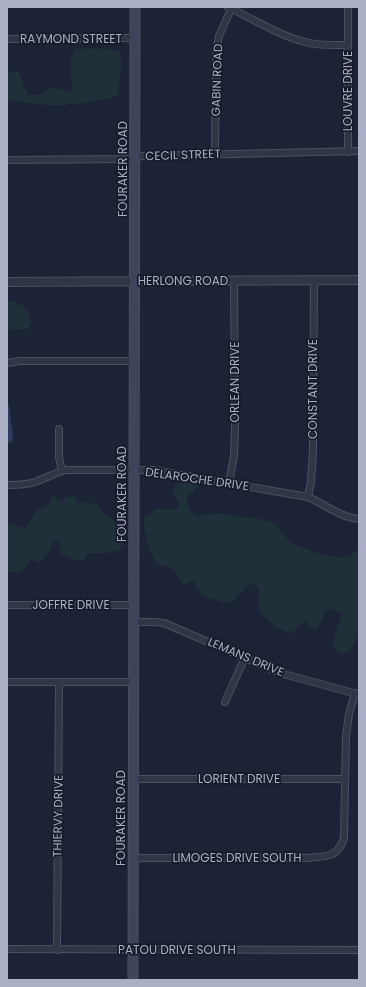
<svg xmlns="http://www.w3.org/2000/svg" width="366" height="987" viewBox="0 0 366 987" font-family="Poppins,sans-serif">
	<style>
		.green { fill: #1f3038 }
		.water { fill: #2d395d }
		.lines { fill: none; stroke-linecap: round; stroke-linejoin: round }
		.minor-casing { stroke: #4b5062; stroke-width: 8 }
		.tertiary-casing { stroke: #4b5062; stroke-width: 10 }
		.secondary-casing { stroke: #4b5062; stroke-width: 11 }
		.minor { stroke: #313647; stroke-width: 6 }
		.tertiary { stroke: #313647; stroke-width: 8 }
		.secondary { stroke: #3e445a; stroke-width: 9 }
		.labels { text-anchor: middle; stroke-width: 3.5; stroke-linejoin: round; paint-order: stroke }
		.street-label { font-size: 12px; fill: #aaafc5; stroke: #161b2b }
	</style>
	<rect width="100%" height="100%" fill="#1d2337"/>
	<g class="green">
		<path d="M103 48 119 51 122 63 118 95 110 99 57 106 7 100V72L18 71C25 80 22 100 40 94 44 93 48 89 52 87L68 92 72 88 70 62 75 49Z"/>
		<path d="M7 298 10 302C12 302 14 301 16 302 27 305 34 319 29 329L7 330Z"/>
		<path d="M176 482 199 483V487L192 492 186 498 190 510 197 516 218 513 260 519 275 524 291 543 319 554 340 557 349 556 357 550 359 553V632L350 652 341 654 335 650 333 641 342 613 332 609 326 611 317 630 310 628 305 621 300 624 292 634C278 628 262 621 258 605 257 600 259 594 259 588L251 583 232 602H223L202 595 193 581 183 585 173 569 157 564C148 549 144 535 144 518L156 509H176L180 505 173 493Z"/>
		<path d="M53 494 57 501 74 496 76 501 97 504 100 510 123 528V541L120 550C109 554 99 553 88 553L84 560 73 561 68 556 61 554 60 545 56 539 51 546 48 554 40 562 30 560C23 571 22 575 7 571V522L24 528 29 524 36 511 49 504Z"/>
	</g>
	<polygon class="water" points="7,404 9,405 13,436 12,442 7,443"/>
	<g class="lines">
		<g class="minor-casing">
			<g id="minor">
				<path d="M228 7C253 19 278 35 305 42 319 46 334 45 348 45"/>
				<polyline points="7,39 135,38"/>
				<polyline points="348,152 348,7"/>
				<polyline points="215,154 216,52 219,36 231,9"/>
				<polyline points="7,160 127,159 143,156 359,151"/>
				<polyline points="7,363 20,361 134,361"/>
				<polyline points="59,429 59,457 62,471"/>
				<polyline points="229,483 234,456 235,427 234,281"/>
				<path d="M7 485C17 485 26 485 35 482 46 478 55 473 65 470H153L308 497C324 504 342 518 359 519"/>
				<polyline points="308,497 311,482 313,451 314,280"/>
				<polyline points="7,605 135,605"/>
				<polyline points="134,622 154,622 164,623 280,673 357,694"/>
				<polyline points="7,682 134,682"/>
				<polyline points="225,702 245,657"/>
				<polyline points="133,779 345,779"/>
				<path d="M133 858H308C326 856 338 858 344 838L346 736 349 714 355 693"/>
				<polyline points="7,949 359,950"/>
				<polyline points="57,950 59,682"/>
			</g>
		</g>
		<g class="tertiary-casing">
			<polyline id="tertiary" points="7,282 359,280"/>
		</g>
		<g class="secondary-casing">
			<polyline id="secondary" points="133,980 135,7"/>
		</g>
		<use href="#minor" class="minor"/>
		<use href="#tertiary" class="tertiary"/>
		<use href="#secondary" class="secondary"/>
	</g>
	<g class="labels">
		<g class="street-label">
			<text x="71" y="43">RAYMOND STREET</text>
			<text transform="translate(217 80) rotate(-88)" y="4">GABIN ROAD</text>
			<text transform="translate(348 91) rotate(-90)" y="4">LOUVRE DRIVE</text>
			<text transform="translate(183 155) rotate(-2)" y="4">CECIL STREET</text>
			<text transform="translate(123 169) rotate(-90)" y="4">FOURAKER ROAD</text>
			<text x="183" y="285">HERLONG ROAD</text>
			<text transform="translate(235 382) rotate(-90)" y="4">ORLEAN DRIVE</text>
			<text transform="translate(313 389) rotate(-90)" y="4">CONSTANT DRIVE</text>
			<text transform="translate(197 479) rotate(8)" y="4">DELAROCHE DRIVE</text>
			<text transform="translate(122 494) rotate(-90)" y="4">FOURAKER ROAD</text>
			<text x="71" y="609">JOFFRE DRIVE</text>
			<text transform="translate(246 657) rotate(23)" y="4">LEMANS DRIVE</text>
			<text x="239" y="783">LORIENT DRIVE</text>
			<text transform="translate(58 816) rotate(-89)" y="4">THIERVY DRIVE</text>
			<text transform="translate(121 818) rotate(-90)" y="4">FOURAKER ROAD</text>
			<text x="237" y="862">LIMOGES DRIVE SOUTH</text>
			<text x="177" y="954">PATOU DRIVE SOUTH</text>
		</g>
	</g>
	<rect width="366" height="987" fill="none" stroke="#aaafc5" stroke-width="16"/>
</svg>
